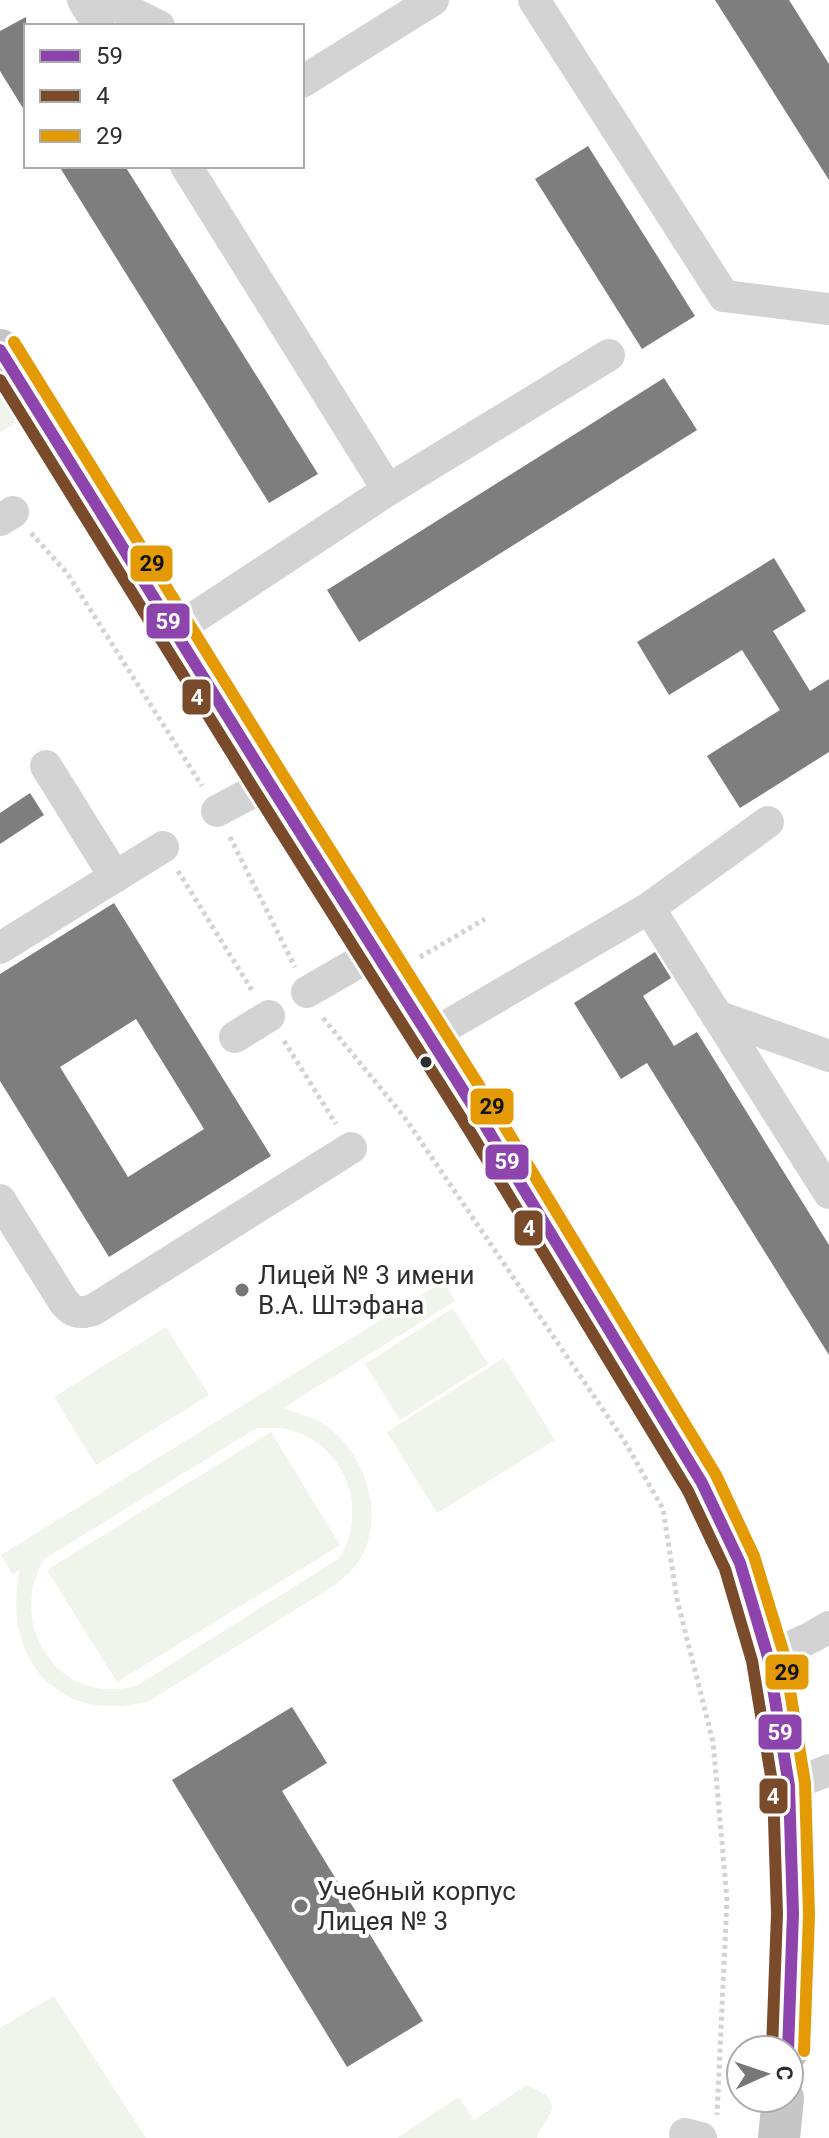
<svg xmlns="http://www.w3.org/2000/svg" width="829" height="2138" viewBox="0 0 829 2138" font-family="Roboto,sans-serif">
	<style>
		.green { fill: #eff5eb; fill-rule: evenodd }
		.building { fill: #7e7e7e; fill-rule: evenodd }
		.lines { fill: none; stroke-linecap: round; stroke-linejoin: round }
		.path { stroke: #d3d3d3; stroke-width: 5; stroke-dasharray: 4 4; stroke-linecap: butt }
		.minor { stroke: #d3d3d3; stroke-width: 32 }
		.major { stroke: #c6c6c6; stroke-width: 42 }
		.bus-1-casing { stroke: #fff; stroke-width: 18 }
		.bus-2-casing { stroke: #fff; stroke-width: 18 }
		.bus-3-casing { stroke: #fff; stroke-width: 18 }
		.bus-1 { stroke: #8e44ad; stroke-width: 12 }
		.bus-2 { stroke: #7a4b2a; stroke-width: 12 }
		.bus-3 { stroke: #e39a05; stroke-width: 12 }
		.bus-dot { fill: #2e2e2e; stroke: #fff; stroke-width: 3 }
		.poi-dot { fill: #777; stroke: #fff; stroke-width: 3 }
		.labels { text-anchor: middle; stroke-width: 8; stroke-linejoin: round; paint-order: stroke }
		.poi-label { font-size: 26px; fill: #2e2e2e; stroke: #fff; text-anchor: start }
		.line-badge { stroke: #fff; stroke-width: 3 }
		.badge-label { font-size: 22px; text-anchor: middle; font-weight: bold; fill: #fff }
		.pale-badge-label { font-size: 22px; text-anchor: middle; font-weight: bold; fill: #111 }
	</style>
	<rect width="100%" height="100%" fill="#fff"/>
	<g class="green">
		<polygon points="0,365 31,415 0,432"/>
		<path d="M444 1281 455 1301 283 1408C298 1414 314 1417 328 1427 370 1459 389 1528 352 1570 347 1576 339 1581 333 1586L149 1701C61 1726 0 1659 20 1570L12 1574 1 1555ZM257 1428C270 1428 282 1427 294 1431 348 1450 367 1509 340 1558L138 1685C61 1709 5 1626 44 1559Z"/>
		<polygon points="453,1308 488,1364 400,1420 365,1364"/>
		<polygon points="166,1327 209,1395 96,1465 54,1397"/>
		<polygon points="504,1358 555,1440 437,1513 387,1432"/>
		<polygon points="271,1432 340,1545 117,1682 47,1570"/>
		<polygon points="54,1996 146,2138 0,2138 0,2028"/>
		<path d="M527 2085 547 2096 553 2107C549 2118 540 2127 537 2138H397L459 2097 474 2120Z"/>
	</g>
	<g class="building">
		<polygon points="715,0 789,0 829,64 829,180"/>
		<polygon points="26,17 26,113 0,71 0,31"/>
		<polygon points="588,146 695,316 642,349 535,179"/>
		<polygon points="59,166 125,166 318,474 269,503"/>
		<polygon points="664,378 697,430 359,642 327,590"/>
		<polygon points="774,558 806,611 773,631 810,691 829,679 829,752 740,808 707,756 780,710 742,650 669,695 637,642"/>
		<polygon points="30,793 44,815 0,844 0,813"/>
		<path d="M114 903 271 1156 109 1257 0 1081V974ZM136 1019 204 1129 128 1177 60 1067Z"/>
		<polygon points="655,952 671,978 643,996 674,1046 697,1032 829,1245 829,1355 647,1063 621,1079 574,1003"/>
		<polygon points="292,1707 327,1763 282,1791 423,2021 347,2067 172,1780"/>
	</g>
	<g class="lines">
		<g class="path">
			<polyline points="31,533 67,573 202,786"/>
			<polyline points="230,837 295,967"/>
			<polyline points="178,871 253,992"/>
			<polyline points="420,957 485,919"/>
			<polyline points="323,1018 405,1118 625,1442 663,1509 677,1599 713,1742 727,1899 717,2115"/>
			<polyline points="284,1041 336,1124"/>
		</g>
		<g class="minor">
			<polyline points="83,0 99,26"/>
			<polyline points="106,0 159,26"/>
			<polyline points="534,0 724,296 829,309"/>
			<polyline points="302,82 433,0"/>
			<polyline points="186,166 388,490"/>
			<polyline points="0,520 13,512"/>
			<polyline points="174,631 388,490 609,355"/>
			<polyline points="46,766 115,877"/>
			<polyline points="217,811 269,783"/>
			<polyline points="649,908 768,822"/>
			<polyline points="0,948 163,847"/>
			<polyline points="307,992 376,952"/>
			<polyline points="717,1016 829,1056"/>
			<polyline points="235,1037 269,1016"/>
			<polyline points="428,1037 649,908 829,1193"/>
			<path d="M0 1200 64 1302C73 1313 79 1314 93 1310L351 1148"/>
			<polyline points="768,1657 812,1637 829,1627"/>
			<polyline points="789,1786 829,1770"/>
			<polyline points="685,2134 701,2138"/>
		</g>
		<g class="major">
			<polyline points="0,350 269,783 483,1122 702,1483 740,1563 768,1657 789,1786 793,1914 788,2050"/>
			<polyline points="779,2138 783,2098"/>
		</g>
		<g class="bus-1-casing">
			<polyline id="bus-1" points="0,350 269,783 483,1122 702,1483 740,1563 768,1657 789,1786 793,1914 788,2050"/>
		</g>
		<g class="bus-2-casing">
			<polyline id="bus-2" points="0,380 255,791 469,1130 688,1491 725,1569 752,1661 773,1788 777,1914 772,2049"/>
		</g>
		<g class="bus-3-casing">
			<polyline id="bus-3" points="14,342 283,775 497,1114 716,1475 754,1556 784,1654 805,1783 809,1915 804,2051"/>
		</g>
		<use href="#bus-1" class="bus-1"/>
		<use href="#bus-2" class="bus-2"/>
		<use href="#bus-3" class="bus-3"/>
	</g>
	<circle class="bus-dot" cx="426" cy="1062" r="7"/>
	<g class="poi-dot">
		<circle cx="242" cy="1290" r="8"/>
		<circle cx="301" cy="1906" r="8"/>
	</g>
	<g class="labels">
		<g class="poi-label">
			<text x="258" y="1284">Лицей № 3 имени<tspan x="258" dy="30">В.А. Штэфана</tspan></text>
			<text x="317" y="1900">Учебный корпус<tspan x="317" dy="30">Лицея № 3</tspan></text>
		</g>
	</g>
	<g class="line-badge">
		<rect x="129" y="544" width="45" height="39" rx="8" fill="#e39a05"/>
		<rect x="145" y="602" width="46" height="38" rx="8" fill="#8e44ad"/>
		<rect x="181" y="678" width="31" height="38" rx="8" fill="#7a4b2a"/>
		<rect x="469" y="1087" width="46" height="39" rx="8" fill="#e39a05"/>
		<rect x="484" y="1143" width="46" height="38" rx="8" fill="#8e44ad"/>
		<rect x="513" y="1209" width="31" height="38" rx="8" fill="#7a4b2a"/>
		<rect x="764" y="1653" width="46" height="38" rx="8" fill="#e39a05"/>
		<rect x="757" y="1713" width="46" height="38" rx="8" fill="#8e44ad"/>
		<rect x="758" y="1777" width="31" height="38" rx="8" fill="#7a4b2a"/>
	</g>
	<g class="badge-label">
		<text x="168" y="629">59</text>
		<text x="197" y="705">4</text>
		<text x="507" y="1169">59</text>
		<text x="529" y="1236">4</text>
		<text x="780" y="1740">59</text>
		<text x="773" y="1804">4</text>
	</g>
	<g class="pale-badge-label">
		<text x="152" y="571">29</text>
		<text x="492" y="1114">29</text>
		<text x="787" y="1680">29</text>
	</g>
	<rect x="24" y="24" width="280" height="144" fill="#ffffff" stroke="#ababab" stroke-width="2"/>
	<rect x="40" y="50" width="40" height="12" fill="#8e44ad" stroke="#ababab" stroke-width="2"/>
	<text x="96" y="64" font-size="24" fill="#2e2e2e">59</text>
	<rect x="40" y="90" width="40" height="12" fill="#7a4b2a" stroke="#ababab" stroke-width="2"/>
	<text x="96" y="104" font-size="24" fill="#2e2e2e">4</text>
	<rect x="40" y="130" width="40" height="12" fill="#e39a05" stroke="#ababab" stroke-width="2"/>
	<text x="96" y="144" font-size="24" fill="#2e2e2e">29</text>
	<g transform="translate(765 2074) rotate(87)"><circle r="38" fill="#ffffff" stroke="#ababab" stroke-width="2"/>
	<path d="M0-6L14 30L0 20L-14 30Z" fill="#777777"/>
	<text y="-12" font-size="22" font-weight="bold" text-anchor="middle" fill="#2e2e2e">С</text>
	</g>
</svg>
